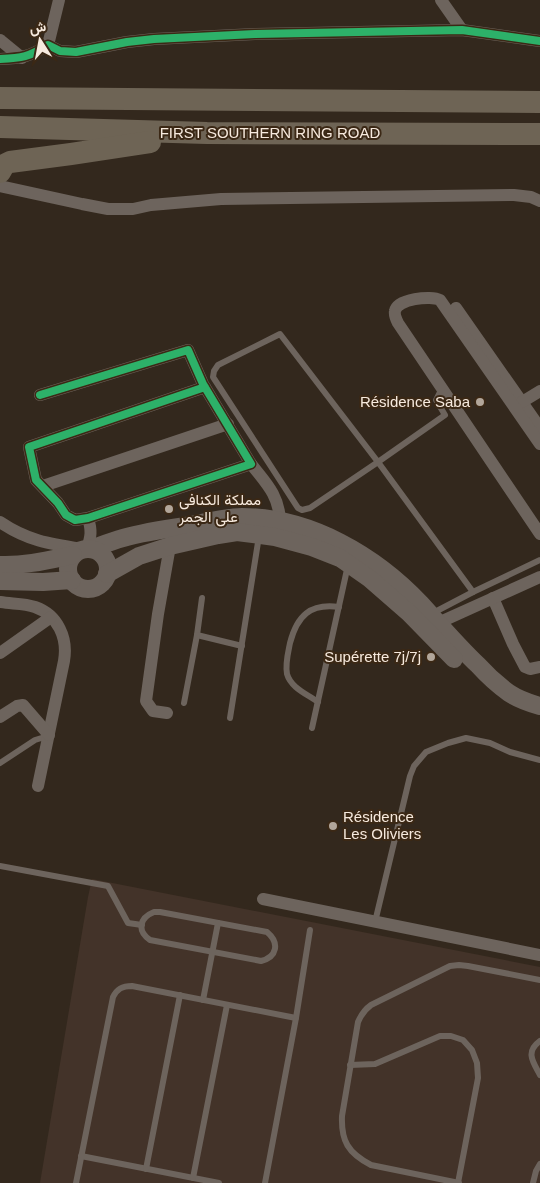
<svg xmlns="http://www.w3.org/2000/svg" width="540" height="1183" viewBox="0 0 540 1183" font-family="Helvetica,Vazirmatn,sans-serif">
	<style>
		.commercial { fill: #433329 }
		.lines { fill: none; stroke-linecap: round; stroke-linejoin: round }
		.lane { stroke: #6d645d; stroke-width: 6 }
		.street { stroke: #6d645d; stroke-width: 12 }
		.secondary { stroke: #6d645d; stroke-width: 18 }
		.highway { stroke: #6e6455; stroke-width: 22 }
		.cycleway-casing { stroke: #3b2815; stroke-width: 11 }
		.cycleway { stroke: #2db169; stroke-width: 8 }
		.poi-dot { fill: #b2a69a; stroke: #3b2815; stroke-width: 2 }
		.labels { text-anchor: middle; stroke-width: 4; stroke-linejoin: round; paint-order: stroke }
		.street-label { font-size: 15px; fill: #f7eade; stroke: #3b2815 }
		.poi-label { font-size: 15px; fill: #f7eade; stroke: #3b2815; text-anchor: end }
	</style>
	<rect width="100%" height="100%" fill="#33281d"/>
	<polygon class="commercial" points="92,879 540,967 540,1183 40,1183 88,897"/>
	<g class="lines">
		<g class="lane">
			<polyline points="442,388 436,400 445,415 378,462 310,508 302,510 298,508 296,505 213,377 214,371 218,365 280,334 378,462 473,592"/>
			<polyline points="202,598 197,635 242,646"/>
			<polyline points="431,614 473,592 540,560"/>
			<path d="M318 702C307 694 291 688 287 674 285 664 288 653 290 643 297 616 310 603 339 607"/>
			<polyline points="184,703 197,635"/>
			<polyline points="230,718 259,536"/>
			<polyline points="312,728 348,565"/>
			<polyline points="0,763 35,740 48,736"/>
			<polyline points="0,866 108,886 128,923 142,925"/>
			<path d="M154 912H160L267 932C280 943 277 957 261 961L150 940C137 931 139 918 154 912Z"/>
			<polyline points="375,922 410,776 414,766 426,752 448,743 466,738 490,743 510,752 540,760"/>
			<polyline points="203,1000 218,923"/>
			<path d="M540 1041C525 1052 533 1062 540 1075"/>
			<polyline points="350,1065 375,1064 440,1036 451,1036 463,1040 472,1050 477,1063 478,1078 458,1183"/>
			<polyline points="81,1156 219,1183"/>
			<polyline points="146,1169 180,995"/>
			<polyline points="193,1178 227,1005"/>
			<path d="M76 1183 113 997C117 989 122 986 132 986L296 1018"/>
			<polyline points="265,1183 296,1018 310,930"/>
			<path d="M459 1183 371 1165C348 1153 341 1141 342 1116L358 1022C361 1015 364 1010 371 1005L450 966 459 965 468 966 540 980"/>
			<polyline points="533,1183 536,1171 540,1164"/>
		</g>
		<g class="street">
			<polyline points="441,0 462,30"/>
			<polyline points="0,40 22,58"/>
			<polyline points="48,45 59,0"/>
			<path d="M0 59C22 58 29 57 48 45L60 51 76 52 127 42 154 39 255 34 462 30 540 41"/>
			<polyline points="0,186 82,204 108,209 133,209 151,205 221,199 514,195 531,197 540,201"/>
			<polyline points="456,308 540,428"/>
			<polyline points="40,395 188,350 203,384 251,464 88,518 75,520 66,515 58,503 36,480 29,447 205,387"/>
			<polyline points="522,402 540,391"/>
			<path d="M540 444 440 300C431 295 397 299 395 311 394 315 396 319 398 323L540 534"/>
			<path d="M251 464C266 483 279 495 280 521"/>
			<polyline points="43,486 228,424"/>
			<path d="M0 522C28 541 50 544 83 549"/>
			<path d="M87 549C91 536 92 531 88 518"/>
			<polyline points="493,598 513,644 525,667 530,669 540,667"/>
			<path d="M0 602C11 604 24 603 35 607 58 615 68 638 64 661L38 786"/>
			<polyline points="438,623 540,577"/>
			<polyline points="0,653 51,617"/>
			<polyline points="167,713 153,711 146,701 158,614 170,546"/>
			<polyline points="0,717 17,706 23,705 49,735"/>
			<polyline points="263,899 540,955"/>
		</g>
		<g class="secondary">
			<path d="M91 549C102 545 112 541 123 538 144 532 165 529 186 526 204 523 224 517 242 517 310 517 376 556 421 604 440 625 458 646 478 665 487 675 498 685 509 693 518 699 529 703 540 706"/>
			<circle cx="88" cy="569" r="20"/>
			<path d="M0 565C25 566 49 560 73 555"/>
			<polyline points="107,574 139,556 170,546 218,535 237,532 275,537 312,547 340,558 370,579 409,613 454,659"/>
			<polyline points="0,581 43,582 72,580"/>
		</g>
		<g class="highway">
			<polyline points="0,98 540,102"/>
			<polyline points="0,127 207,133 540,134"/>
			<polyline points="0,172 4,165 10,162 71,154 150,142"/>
		</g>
		<g class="cycleway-casing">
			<g id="cycleway">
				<path d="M0 59C22 58 29 57 48 45L60 51 76 52 127 42 154 39 255 34 462 30 540 41"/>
				<polyline points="40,395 188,350 203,384 251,464 88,518 75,520 66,515 58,503 36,480 29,447 205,387"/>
			</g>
		</g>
		<use href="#cycleway" class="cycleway"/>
	</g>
	<g class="poi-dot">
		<circle cx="480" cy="402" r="5"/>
		<circle cx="169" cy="509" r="5"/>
		<circle cx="431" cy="657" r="5"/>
		<circle cx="333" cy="826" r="5"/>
	</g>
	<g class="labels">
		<g class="street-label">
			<text x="270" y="138">FIRST SOUTHERN RING ROAD</text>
		</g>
		<g class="poi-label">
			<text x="470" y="407">Résidence Saba</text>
			<text x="179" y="505" text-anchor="start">مملكة الكنافى<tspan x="179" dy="17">على الجمر</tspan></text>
			<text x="421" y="662">Supérette 7j/7j</text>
			<text x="343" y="822" text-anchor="start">Résidence<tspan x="343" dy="17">Les Oliviers</tspan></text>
		</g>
	</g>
	<g transform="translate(40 40) rotate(349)" stroke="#3b2815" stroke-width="4" paint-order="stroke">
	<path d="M0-4L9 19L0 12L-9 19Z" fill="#f7eade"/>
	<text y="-8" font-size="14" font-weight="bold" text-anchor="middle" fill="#f7eade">ش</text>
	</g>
</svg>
